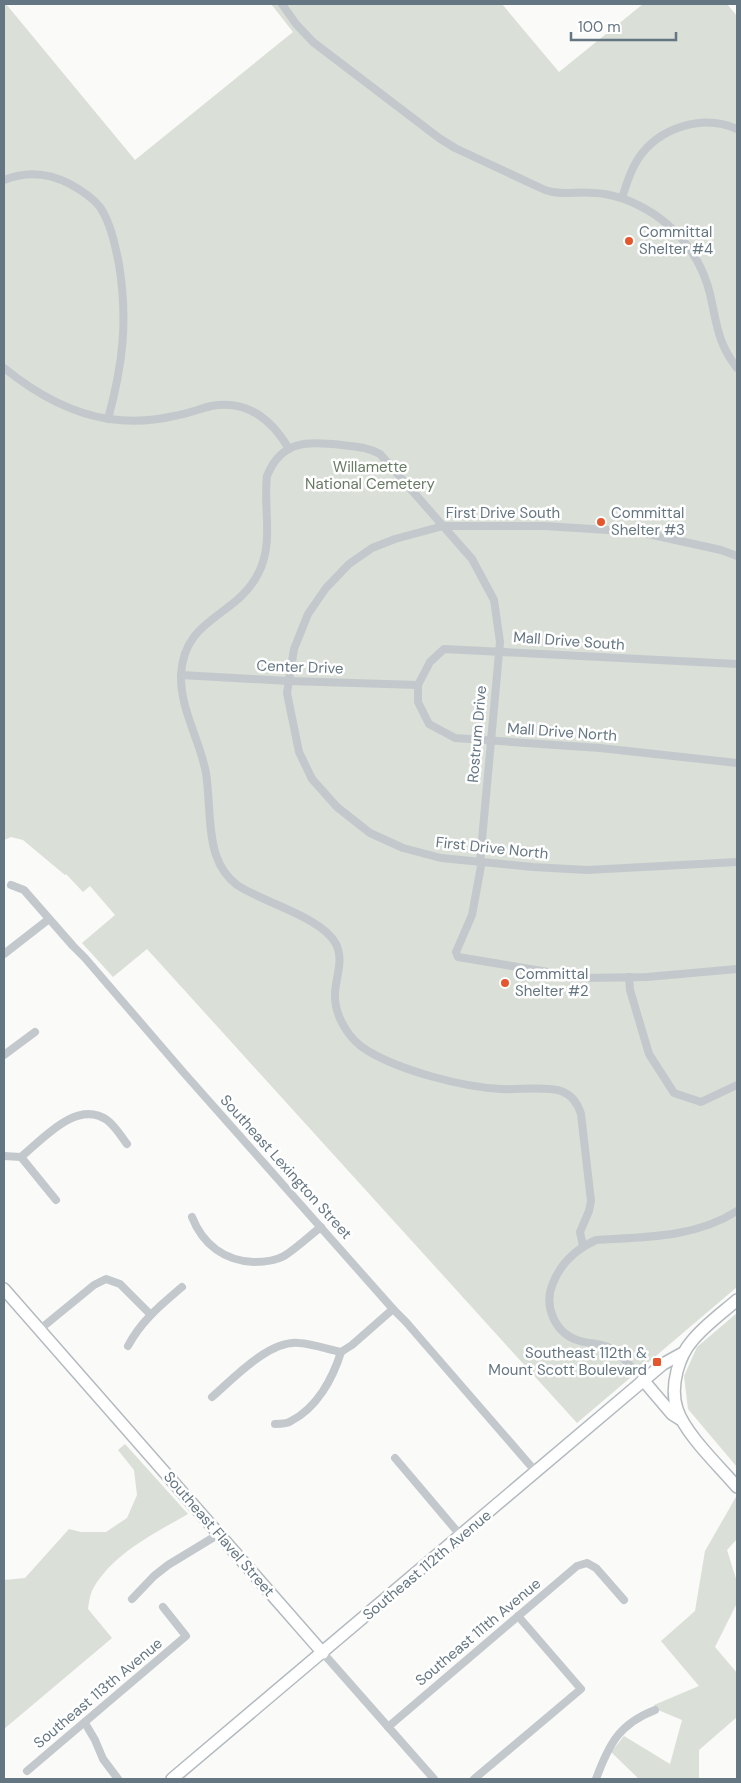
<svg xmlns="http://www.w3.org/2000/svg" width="741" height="1783" viewBox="0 0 741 1783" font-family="'DM Sans',sans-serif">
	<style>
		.green { fill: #dadfd7 }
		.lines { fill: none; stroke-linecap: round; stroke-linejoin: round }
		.secondary-casing { stroke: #b3babf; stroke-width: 14 }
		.street { stroke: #c3c8cc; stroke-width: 8 }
		.secondary { stroke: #fff; stroke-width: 11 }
		.poi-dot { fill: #e4572e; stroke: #fff; stroke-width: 2 }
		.labels { text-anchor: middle; stroke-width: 5; stroke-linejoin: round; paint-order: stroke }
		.poi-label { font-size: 15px; fill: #657683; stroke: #fff; text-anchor: start }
		.park-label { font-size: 15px; fill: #687a64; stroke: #fff }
		.street-label { font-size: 15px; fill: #657683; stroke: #fff }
	</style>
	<rect width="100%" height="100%" fill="#fafaf8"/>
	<g class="green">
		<polygon points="4,4 6,4 135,160 293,32 271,4 502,4 559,72 643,4 727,4 737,16 737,1287 577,1423 147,949 113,977 82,943 115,915 90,886 83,892 66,874 65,875 23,840 11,837 4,840"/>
		<polygon points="737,1313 737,1467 688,1409 684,1376 697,1347"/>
		<path d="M125 1444 188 1514C155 1533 114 1553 94 1587 90 1593 89 1602 88 1609L112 1638 4 1729V1580L25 1578 69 1529 81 1532H106L127 1518 137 1495 134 1470 118 1450Z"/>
		<polygon points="736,1497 737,1499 737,1539 727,1550 737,1582 737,1603 715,1647 737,1673 737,1717 699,1750 699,1779 639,1779 611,1752 624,1736 670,1764 682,1720 658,1710 654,1705 699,1686 661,1641 695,1611 705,1551"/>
	</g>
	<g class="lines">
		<g class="secondary-casing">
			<g id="secondary">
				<polyline points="4,1289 323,1653"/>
				<path d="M737 1300C722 1313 704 1326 692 1341 684 1350 680 1360 677 1371 674 1383 673 1397 677 1409 685 1434 720 1467 737 1487"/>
				<polyline points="643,1380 672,1414 680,1419"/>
				<polyline points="172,1779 663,1364 683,1353"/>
			</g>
		</g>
		<g class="street">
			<path d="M282 4 296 24 313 42 439 138 455 148 545 190C562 196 577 191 594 193 603 193 615 196 624 199 667 215 699 249 710 294 717 324 717 342 737 368"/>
			<path d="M4 180C26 171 49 173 70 184 81 190 92 197 100 207 111 224 115 245 119 264 128 321 123 364 108 419"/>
			<path d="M622 198C626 185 630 171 638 159 659 127 703 114 737 129"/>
			<path d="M4 368C35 393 69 413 109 419 131 422 153 421 174 416 187 414 199 409 211 406 248 399 272 420 289 449"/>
			<polyline points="737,556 721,550 639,532 545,526 443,526 395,539 372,548 349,564 326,588 308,614 294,649 287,693 299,752 312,779 337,807 370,833 403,848 441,858 533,867 587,870 737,862"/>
			<polyline points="737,664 444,649 430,662 418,685 418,702 429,724 455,738 600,748 737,763"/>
			<polyline points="181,675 289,681 418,685"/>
			<polyline points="11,885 24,890 73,946 85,958 184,1073 393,1309 406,1322 536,1472"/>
			<polyline points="4,954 49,919"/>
			<polyline points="629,977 630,990 649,1054 674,1093 701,1102 737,1085"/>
			<polyline points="4,1055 35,1032"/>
			<path d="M4 1156 21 1157C43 1139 77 1099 107 1120 115 1126 121 1136 127 1144"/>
			<polyline points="21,1157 56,1200"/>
			<path d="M192 1217C203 1245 225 1261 254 1262 264 1262 275 1261 284 1256 297 1248 309 1236 321 1227"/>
			<path d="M583 1246 580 1232 589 1211 591 1201 581 1114C578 1104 572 1095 561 1091 547 1086 517 1090 501 1089 462 1087 402 1071 368 1051 349 1040 334 1016 335 993 336 976 344 960 336 944 322 917 262 902 237 885 228 878 220 867 216 855 208 832 210 798 206 773 200 740 180 709 181 675 184 616 237 618 259 572 274 541 263 508 267 476 282 439 308 442 342 445 356 447 368 447 380 454L472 559 494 600 500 642 480 862 481 866 472 915 456 952 458 957 584 978 647 977 737 969"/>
			<polyline points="39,1330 94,1285 106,1279 120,1284 150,1314"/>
			<path d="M128 1346C141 1321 161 1305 182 1287"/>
			<path d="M643 1380C634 1370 623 1355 610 1348 600 1343 590 1344 580 1341 555 1334 543 1306 553 1283 561 1263 576 1249 596 1240 644 1237 695 1238 737 1211"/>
			<path d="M212 1397C234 1378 269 1340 299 1343 313 1344 327 1349 341 1352L352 1345 393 1309"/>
			<path d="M275 1424C280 1424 287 1424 291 1421 317 1408 333 1378 341 1352"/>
			<polyline points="395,1458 461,1536"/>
			<polyline points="132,1599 154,1576 168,1565 219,1534"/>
			<polyline points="323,1653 434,1779"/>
			<polyline points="85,1723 95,1740 103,1759 118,1779"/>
			<polyline points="388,1727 577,1566 587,1563 596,1568 624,1600"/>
			<polyline points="27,1771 186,1636 163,1607"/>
			<polyline points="474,1779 581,1689 518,1616"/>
			<path d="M596 1779C609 1744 619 1724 655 1710"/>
		</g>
		<use href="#secondary" class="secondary"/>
	</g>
	<g class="poi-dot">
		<circle cx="629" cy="241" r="5"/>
		<circle cx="601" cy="522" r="5"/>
		<circle cx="505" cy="983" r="5"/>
		<rect x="652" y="1357" width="10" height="10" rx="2.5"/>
	</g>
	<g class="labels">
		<g class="poi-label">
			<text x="639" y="237">Committal<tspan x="639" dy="17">Shelter #4</tspan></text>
			<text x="611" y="518">Committal<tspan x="611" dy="17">Shelter #3</tspan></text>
			<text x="515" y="979">Committal<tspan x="515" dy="17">Shelter #2</tspan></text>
			<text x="647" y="1358" text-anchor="end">Southeast 112th &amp;<tspan x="647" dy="17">Mount Scott Boulevard</tspan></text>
		</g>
		<g class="park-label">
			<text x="370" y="472">Willamette<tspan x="370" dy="17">National Cemetery</tspan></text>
		</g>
		<g class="street-label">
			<text x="503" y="518">First Drive South</text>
			<text transform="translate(569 641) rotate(4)" y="5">Mall Drive South</text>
			<text transform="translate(300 667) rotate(2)" y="5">Center Drive</text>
			<text transform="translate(562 732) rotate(4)" y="5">Mall Drive North</text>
			<text transform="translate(477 734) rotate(-85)" y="5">Rostrum Drive</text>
			<text transform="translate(492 848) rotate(6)" y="5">First Drive North</text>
			<text transform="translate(286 1167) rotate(48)" y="5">Southeast Lexington Street</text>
			<text transform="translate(219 1534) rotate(49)" y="5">Southeast Flavel Street</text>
			<text transform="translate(427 1565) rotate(-40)" y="5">Southeast 112th Avenue</text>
			<text transform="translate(478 1632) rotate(-40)" y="5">Southeast 111th Avenue</text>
			<text transform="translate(98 1693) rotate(-40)" y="5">Southeast 113th Avenue</text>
		</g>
	</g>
	<rect width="741" height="1783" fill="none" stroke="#657683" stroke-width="10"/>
	<path d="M571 32v8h105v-8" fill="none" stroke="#657683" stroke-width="2.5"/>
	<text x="578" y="32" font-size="15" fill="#657683" stroke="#ffffff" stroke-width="4" paint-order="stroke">100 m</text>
</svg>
